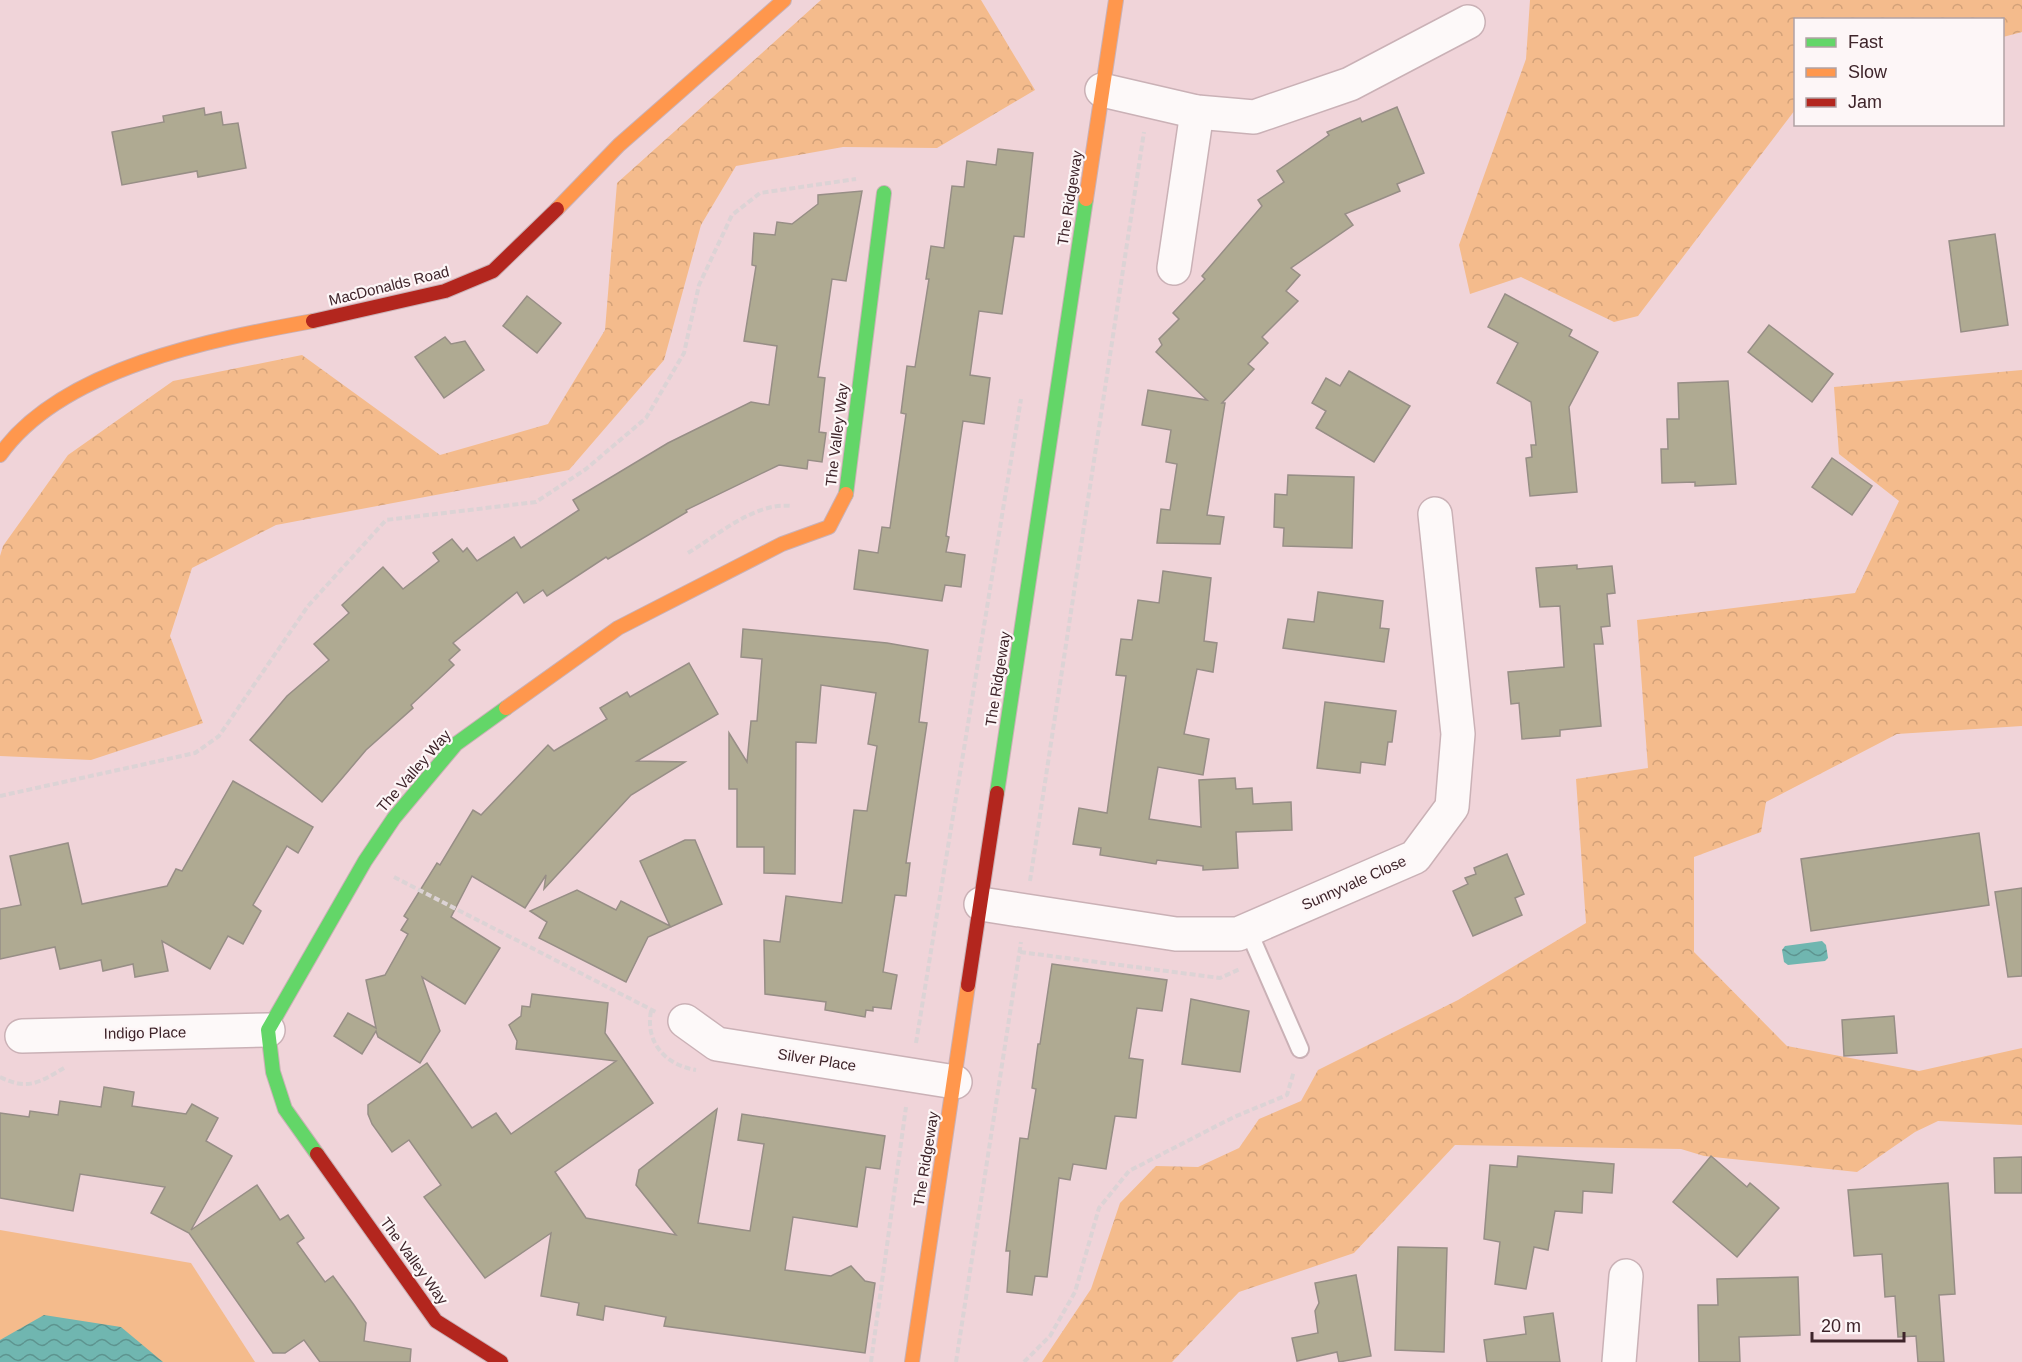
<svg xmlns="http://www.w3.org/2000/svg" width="2022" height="1362" viewBox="0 0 2022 1362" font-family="Helvetica,sans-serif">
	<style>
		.green { fill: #f4bb8c }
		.forest { fill: url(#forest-crowns) }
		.water { fill: url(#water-waves) }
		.building { fill: #afaa92; stroke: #978e86; stroke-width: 1.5 }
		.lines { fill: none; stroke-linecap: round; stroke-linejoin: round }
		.lane-casing { stroke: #cab1b6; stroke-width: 20 }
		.street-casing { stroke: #cab1b6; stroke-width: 36 }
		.fast-casing { stroke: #cab1b6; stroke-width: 16 }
		.slow-casing { stroke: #cab1b6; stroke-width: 16 }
		.jam-casing { stroke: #cab1b6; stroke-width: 16 }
		.path { stroke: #dcd3d5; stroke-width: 4; stroke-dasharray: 6 3; stroke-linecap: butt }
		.lane { stroke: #fdf9f9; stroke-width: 16 }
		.street { stroke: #fdf9f9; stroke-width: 33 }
		.fast { stroke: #63d668; stroke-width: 14 }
		.slow { stroke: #ff974d; stroke-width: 14 }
		.jam { stroke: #b3261e; stroke-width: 14 }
		.labels { text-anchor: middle; stroke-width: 4.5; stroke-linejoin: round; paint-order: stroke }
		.street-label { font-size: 15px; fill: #3e242a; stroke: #fdf6f7 }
	</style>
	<defs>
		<pattern id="forest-crowns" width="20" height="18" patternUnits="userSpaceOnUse" patternTransform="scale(1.5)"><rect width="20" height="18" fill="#f4bb8c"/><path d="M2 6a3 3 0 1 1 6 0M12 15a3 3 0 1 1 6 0" fill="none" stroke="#d2a179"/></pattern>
		<pattern id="water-waves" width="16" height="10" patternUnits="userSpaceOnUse" patternTransform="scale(1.5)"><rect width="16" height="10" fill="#70b6b0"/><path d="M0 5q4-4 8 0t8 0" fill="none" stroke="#5d948f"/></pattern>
	</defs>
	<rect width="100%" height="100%" fill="#f0d4d9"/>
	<polygon class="green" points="0,1230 191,1263 255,1362 0,1362"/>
	<g class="forest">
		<polygon points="821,0 981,0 1035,90 937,148 843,147 736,166 701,225 664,360 569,470 276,525 192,568 170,636 203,723 91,760 0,756 0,556 3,546 68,455 173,381 302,355 440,455 548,424 605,330 617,183"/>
		<polygon points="1530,0 2022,0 2022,32 2003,37 2002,20 1796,20 1795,110 1638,316 1614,322 1521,277 1470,294 1459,245 1526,59"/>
		<polygon points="2022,370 2022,726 1897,734 1766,802 1761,832 1694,857 1694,952 1787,1046 1919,1071 2022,1048 2022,1125 1938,1121 1915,1132 1857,1172 1704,1156 1681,1149 1455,1145 1354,1253 1239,1292 1172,1362 1042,1362 1091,1289 1120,1203 1156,1166 1198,1167 1239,1148 1259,1119 1301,1101 1318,1070 1458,1000 1586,923 1576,779 1648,768 1637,620 1855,593 1899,501 1839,454 1834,387"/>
	</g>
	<g class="water">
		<polygon points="1822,941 1826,945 1828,958 1825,961 1788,965 1784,962 1782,950 1785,946"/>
		<polygon points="44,1315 121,1327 163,1362 0,1362 0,1340"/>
	</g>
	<g class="building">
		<polygon points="1397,107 1424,173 1397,184 1400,191 1345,214 1353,225 1291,268 1300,275 1286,291 1298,301 1262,337 1268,343 1248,364 1254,369 1222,403 1225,403 1207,515 1224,517 1220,544 1157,543 1161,509 1170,510 1177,464 1166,462 1171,430 1142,425 1148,390 1207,400 1156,352 1162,345 1159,339 1179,319 1173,313 1205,279 1202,276 1262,206 1258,200 1284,182 1277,171 1329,135 1327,132 1360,118 1362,122"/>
		<polygon points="204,108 205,115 221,112 223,125 238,123 246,168 198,177 197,171 122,185 112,132 164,122 163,116"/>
		<polygon points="998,149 1033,153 1024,237 1014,236 1002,314 979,311 970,375 990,378 984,424 963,421 946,536 949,537 946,552 965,555 961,587 945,585 942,601 854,589 859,550 878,553 882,527 890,528 906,414 901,413 907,366 915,367 929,279 926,279 931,246 944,248 952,186 964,187 967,161 996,165"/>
		<polygon points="862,191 846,281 832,279 818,377 825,378 819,432 826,433 822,462 808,460 807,469 779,465 686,510 687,512 608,559 606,557 547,596 543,590 524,603 517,592 453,643 460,650 449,660 454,665 411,705 413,708 366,750 322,802 250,740 287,696 329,660 314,644 349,613 342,605 383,567 403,589 439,561 433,553 452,539 463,552 467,548 477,561 514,537 521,548 579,510 573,500 668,443 751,402 769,405 777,346 744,341 756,266 752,265 754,233 775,235 777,222 792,224 818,204 818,195"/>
		<polygon points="1995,234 2008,325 1961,332 1949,241"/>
		<polygon points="1505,294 1572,330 1569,336 1598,352 1569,407 1577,492 1530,496 1526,458 1532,457 1531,445 1536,445 1531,402 1497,383 1518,343 1488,327"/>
		<polygon points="527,296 561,323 537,353 503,326"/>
		<polygon points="1769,325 1833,374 1812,402 1748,352"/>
		<polygon points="445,337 451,344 465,341 484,370 444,398 415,357"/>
		<polygon points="1349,371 1410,406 1374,462 1316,428 1326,411 1312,403 1326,378 1340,386"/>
		<polygon points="1728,381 1736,484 1695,486 1695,482 1662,483 1661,449 1668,449 1667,419 1679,419 1678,383"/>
		<polygon points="1832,458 1872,486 1852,515 1812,487"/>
		<polygon points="1288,475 1354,477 1352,548 1283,546 1284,528 1274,527 1275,494 1287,495"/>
		<polygon points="1577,565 1577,569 1612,566 1615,593 1607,594 1610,626 1601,627 1603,644 1594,644 1601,726 1560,730 1560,736 1522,739 1519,703 1511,704 1508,672 1564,667 1560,606 1540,607 1536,568"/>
		<polygon points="1163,571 1211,578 1204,641 1217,643 1213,672 1197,669 1184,734 1209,739 1203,775 1158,767 1149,819 1201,827 1199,780 1235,778 1236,789 1252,788 1253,804 1291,802 1292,830 1236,832 1238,868 1203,870 1203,866 1157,860 1156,864 1100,855 1101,848 1073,844 1079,808 1107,813 1126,676 1116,675 1121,639 1132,640 1138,600 1159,603"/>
		<polygon points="1318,592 1383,601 1380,628 1389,629 1384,662 1283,648 1288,619 1314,622"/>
		<polygon points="743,629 887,643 928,650 919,722 927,723 906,863 910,863 906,896 895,895 883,972 897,975 891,1009 873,1007 873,1011 866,1010 865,1017 825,1010 826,1002 765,994 764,940 780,942 786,896 842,903 854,810 867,811 877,746 868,744 876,693 821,685 816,743 796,742 795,874 764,873 764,847 737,847 737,789 729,789 729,733 747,762 751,721 757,721 762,659 741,657"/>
		<polygon points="689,663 718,714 637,761 685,762 631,795 544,889 546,875 525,908 472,876 451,917 500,948 465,1004 422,977 440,1031 420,1063 378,1037 376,1031 362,1054 334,1036 348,1013 376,1028 366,980 385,975 408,934 401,930 408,919 404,916 437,863 440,865 473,810 481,815 548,745 554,751 607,719 600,708 627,692 630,697"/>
		<polygon points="1325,702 1396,711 1392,742 1388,742 1385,765 1361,762 1360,773 1317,768"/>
		<polygon points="233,781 313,827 298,853 287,846 253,905 261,911 243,944 228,936 210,969 162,941 168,971 135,977 133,964 103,971 101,960 60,969 55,947 0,959 0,909 21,905 10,856 68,843 82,904 167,886 176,869 182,871"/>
		<polygon points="1979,833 1989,905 1811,931 1801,859"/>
		<polygon points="685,840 695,840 722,904 648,937 626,982 539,938 547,922 530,911 577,890 616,910 621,901 670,926 640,861"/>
		<polygon points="1507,854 1524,894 1515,898 1522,915 1473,936 1453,891 1468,884 1465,878 1476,874 1474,868"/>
		<polygon points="2022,888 2022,976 2008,977 1995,892"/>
		<polygon points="1052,964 1167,980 1162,1011 1137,1008 1129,1058 1143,1060 1136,1118 1115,1116 1106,1169 1073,1164 1070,1180 1059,1178 1047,1277 1035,1276 1032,1295 1007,1292 1010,1251 1006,1251 1020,1138 1028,1139 1036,1089 1032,1088 1038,1044 1040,1044"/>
		<polygon points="532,994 608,1003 605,1033 653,1103 555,1172 586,1218 676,1235 636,1185 639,1170 717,1109 698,1223 750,1231 764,1144 738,1140 742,1114 885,1136 880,1169 866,1167 857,1227 793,1217 785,1270 831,1276 851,1266 865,1281 875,1283 865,1353 664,1326 666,1317 605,1306 603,1320 577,1315 579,1303 541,1296 551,1233 485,1278 424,1197 441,1185 409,1140 392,1152 372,1124 368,1114 368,1105 427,1063 472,1128 496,1113 511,1134 616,1061 516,1049 517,1041 509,1025 521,1016 522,1006 530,1007"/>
		<polygon points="1191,999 1249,1011 1240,1072 1182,1064"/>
		<polygon points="1894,1016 1897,1053 1844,1056 1842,1020"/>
		<polygon points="104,1087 134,1092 132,1106 186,1114 192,1104 218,1118 206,1141 232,1156 191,1230 257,1185 280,1220 288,1215 304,1238 297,1243 325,1282 333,1276 354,1305 366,1323 364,1341 411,1349 410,1362 320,1362 304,1340 285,1353 273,1353 189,1233 151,1213 165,1187 80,1174 73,1211 0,1198 0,1113 29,1117 30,1111 58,1115 60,1101 101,1107"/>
		<polygon points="1518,1156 1614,1164 1612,1193 1583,1191 1582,1213 1555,1211 1548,1250 1534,1247 1526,1289 1495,1284 1500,1242 1484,1239 1490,1165 1517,1167"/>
		<polygon points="1711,1156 1747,1187 1750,1183 1779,1208 1737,1257 1673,1202"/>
		<polygon points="2022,1157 2022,1193 1995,1193 1994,1158"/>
		<polygon points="1948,1183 1955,1294 1939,1295 1944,1362 1918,1362 1916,1336 1898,1337 1895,1296 1885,1297 1882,1254 1854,1256 1848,1190"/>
		<polygon points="1398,1247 1447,1248 1444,1352 1395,1350"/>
		<polygon points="1356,1275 1371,1356 1339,1362 1337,1352 1297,1361 1292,1338 1318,1333 1315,1311 1319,1303 1315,1283"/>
		<polygon points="1798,1277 1800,1335 1739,1337 1740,1362 1699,1362 1698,1305 1718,1305 1717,1279"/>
		<polygon points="1553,1313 1560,1362 1487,1362 1484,1340 1526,1334 1524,1317"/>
	</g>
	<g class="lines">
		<g class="lane-casing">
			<polyline id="lane" points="1248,930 1300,1049"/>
		</g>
		<g class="street-casing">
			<g id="street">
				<polyline points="1102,90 1197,112 1254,117 1350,84 1468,22"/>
				<polyline points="1174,268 1197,112"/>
				<polyline points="981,904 1176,934 1238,934 1415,857 1452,807 1458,734 1435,514"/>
				<polyline points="685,1021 717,1044 955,1082"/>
				<polyline points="22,1036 268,1030"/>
				<polyline points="1619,1362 1626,1276"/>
			</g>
		</g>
		<g class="fast-casing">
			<g id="fast">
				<polyline points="846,494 884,193"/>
				<polyline points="997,793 1086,199"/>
				<polyline points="317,1154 285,1109 273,1072 268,1030 365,861 394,818 456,744 506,708"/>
			</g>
		</g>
		<g class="slow-casing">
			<g id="slow">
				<polyline points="1086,199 1116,0"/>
				<polyline points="557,209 619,145 784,0"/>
				<path d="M0 455C61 368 214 339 313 321"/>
				<polyline points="506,708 618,628 782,544 829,527 846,494"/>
				<polyline points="912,1362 968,985"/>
			</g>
		</g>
		<g class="jam-casing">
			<g id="jam">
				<polyline points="313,321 445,291 493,271 557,209"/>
				<polyline points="968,985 997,793"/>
				<polyline points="317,1154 436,1321 501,1362"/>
			</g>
		</g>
		<g class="path">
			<path d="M688 553C718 535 755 502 791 506"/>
			<polyline points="0,796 195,753 219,736 308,606 386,520 536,502 586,469 646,418 684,353 699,285 732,215 760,193 856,179"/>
			<polyline points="394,877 656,1012"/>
			<polyline points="1030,881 1144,132"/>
			<polyline points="1020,952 1220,978 1240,969"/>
			<path d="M651 1011C645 1042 665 1065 696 1070"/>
			<polyline points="916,1043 1021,399"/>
			<path d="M0 1077C28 1091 40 1082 64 1068"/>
			<polyline points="871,1362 906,1107"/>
			<polyline points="956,1362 1021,942"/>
			<polyline points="1024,1362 1050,1336 1075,1292 1099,1208 1129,1171 1234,1117 1287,1095 1294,1071"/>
		</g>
		<use href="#lane" class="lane"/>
		<use href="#street" class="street"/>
		<use href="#fast" class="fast"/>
		<use href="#slow" class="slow"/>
		<use href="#jam" class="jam"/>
	</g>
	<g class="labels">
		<g class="street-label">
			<text transform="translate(1070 198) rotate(-81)" y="5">The Ridgeway</text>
			<text transform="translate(389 286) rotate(-14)" y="5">MacDonalds Road</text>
			<text transform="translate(837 435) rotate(-83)" y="5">The Valley Way</text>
			<text transform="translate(998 679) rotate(-81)" y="5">The Ridgeway</text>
			<text transform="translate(414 771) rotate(-49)" y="5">The Valley Way</text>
			<text transform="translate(1354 883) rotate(-24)" y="5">Sunnyvale Close</text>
			<text transform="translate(145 1033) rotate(-1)" y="5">Indigo Place</text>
			<text transform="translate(817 1060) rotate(9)" y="5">Silver Place</text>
			<text transform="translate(926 1159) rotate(-81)" y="5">The Ridgeway</text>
			<text transform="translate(414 1261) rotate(54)" y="5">The Valley Way</text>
		</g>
	</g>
	<rect x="1794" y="18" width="210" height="108" fill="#fdf6f7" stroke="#b1a2a5" stroke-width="1.5"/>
	<rect x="1806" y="38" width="30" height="9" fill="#63d668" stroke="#b1a2a5" stroke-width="1.5"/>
	<text x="1848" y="48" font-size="18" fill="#3e242a">Fast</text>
	<rect x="1806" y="68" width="30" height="9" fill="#ff974d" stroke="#b1a2a5" stroke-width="1.5"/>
	<text x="1848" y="78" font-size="18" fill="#3e242a">Slow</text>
	<rect x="1806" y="98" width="30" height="9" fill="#b3261e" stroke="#b1a2a5" stroke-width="1.5"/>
	<text x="1848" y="108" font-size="18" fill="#3e242a">Jam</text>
	<path d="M1812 1332v9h92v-9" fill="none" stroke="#3e242a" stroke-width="3"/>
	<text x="1821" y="1332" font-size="18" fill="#3e242a" stroke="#fdf6f7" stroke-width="4.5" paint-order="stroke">20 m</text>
</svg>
